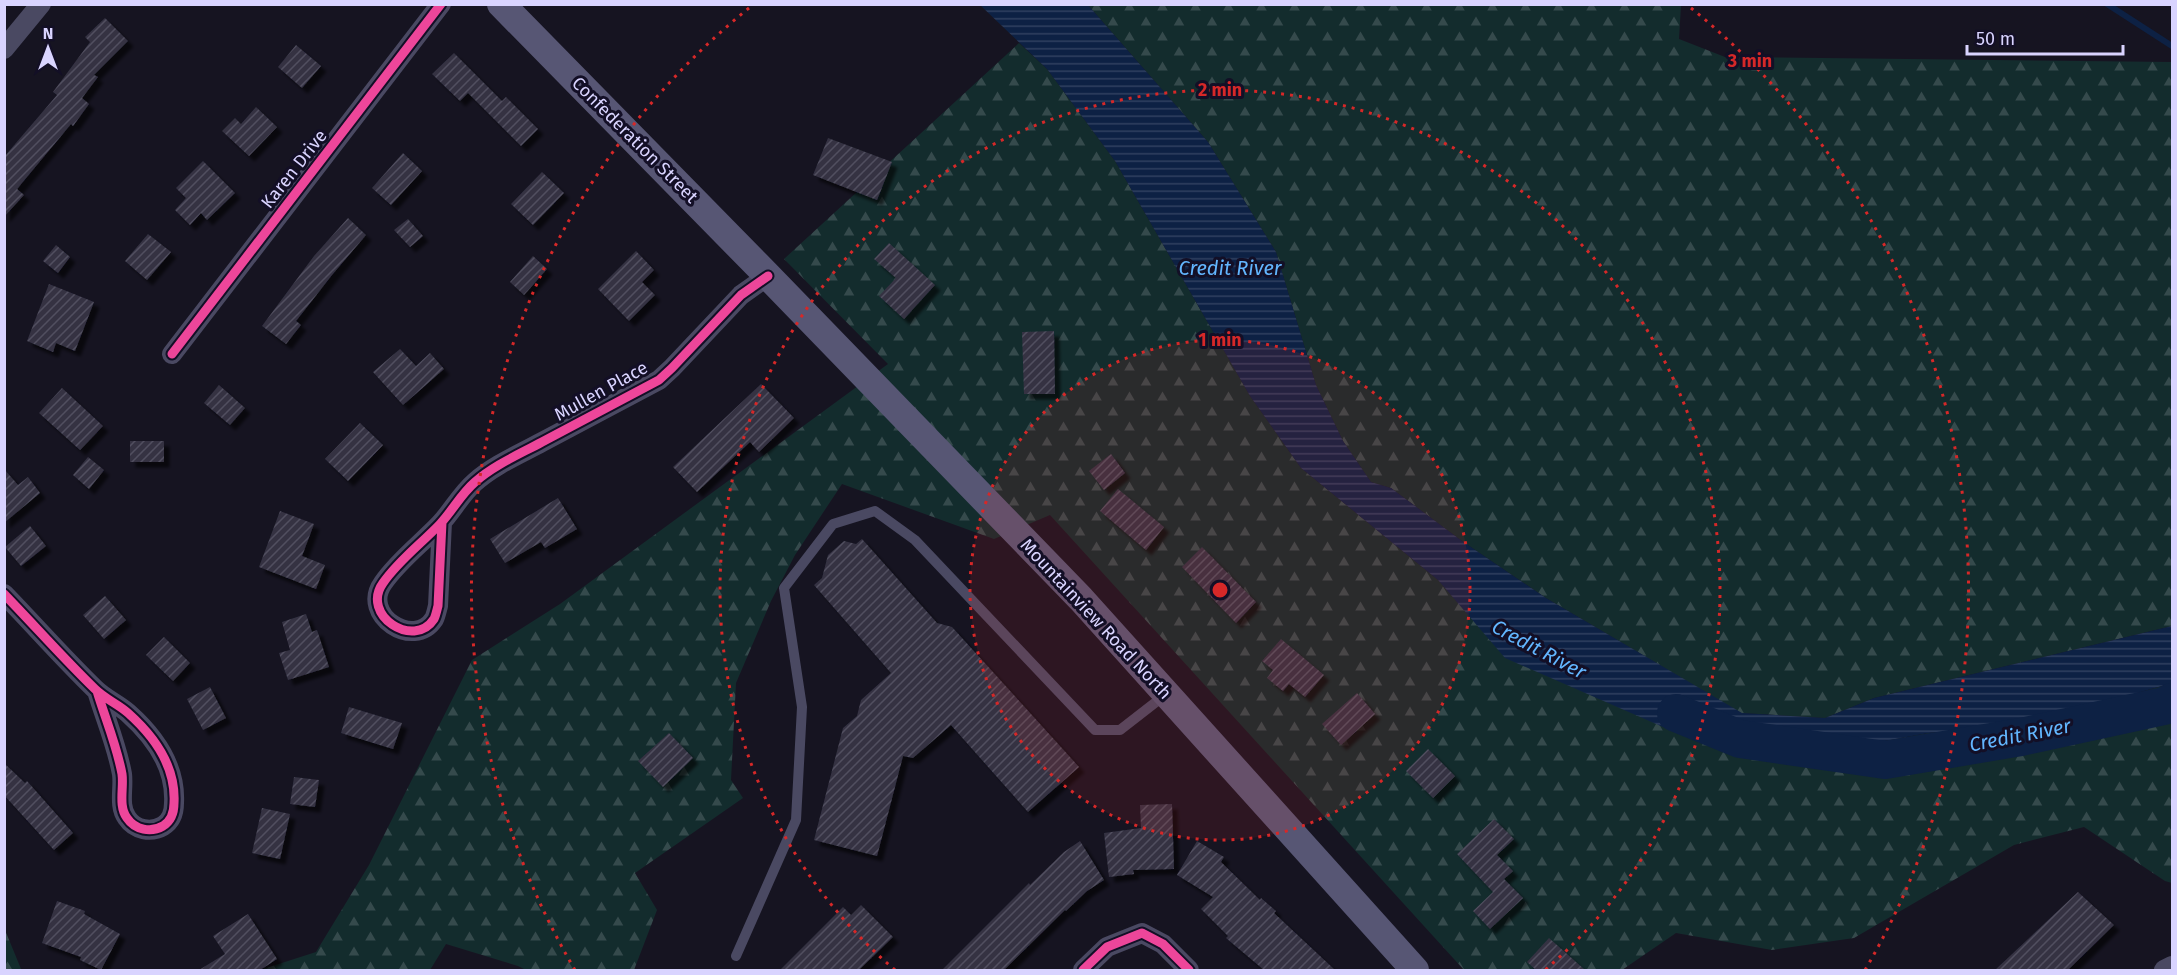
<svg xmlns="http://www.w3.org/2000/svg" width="2177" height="975" viewBox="0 0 2177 975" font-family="'Fira Sans',sans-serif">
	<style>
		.forest { fill: url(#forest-firs) }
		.water { fill: url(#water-rules) }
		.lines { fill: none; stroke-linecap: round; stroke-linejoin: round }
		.stream { stroke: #0d2144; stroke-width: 6 }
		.river { stroke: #0d2144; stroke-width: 38 }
		.building { fill: url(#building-hatch); filter: url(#shadow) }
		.service { stroke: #4a4962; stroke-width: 10 }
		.minor { stroke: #4a4962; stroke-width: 20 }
		.secondary { stroke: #575674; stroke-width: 28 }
		.cycleway-casing { stroke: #130f26; stroke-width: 13 }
		.cycleway { stroke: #ed469a; stroke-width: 9 }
		.ring { fill: none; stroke: #d62828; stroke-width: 3; stroke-dasharray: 3 6 }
		.labels { text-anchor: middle; stroke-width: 6; stroke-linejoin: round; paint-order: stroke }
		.street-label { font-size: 18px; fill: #d9d4ff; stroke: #130f26 }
		.water-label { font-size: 20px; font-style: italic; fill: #62b6ff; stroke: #130f26 }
		.centre { fill: #d62828; stroke: #130f26; stroke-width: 3 }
		.ring-label { font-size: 18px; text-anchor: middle; font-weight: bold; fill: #d62828; stroke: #130f26; stroke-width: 6; stroke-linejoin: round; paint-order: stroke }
	</style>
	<defs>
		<pattern id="forest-firs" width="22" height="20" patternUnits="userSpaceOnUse" patternTransform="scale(1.5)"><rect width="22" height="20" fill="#132c2d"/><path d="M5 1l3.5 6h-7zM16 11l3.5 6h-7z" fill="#354a4c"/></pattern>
		<pattern id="water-rules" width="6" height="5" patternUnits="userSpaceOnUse" patternTransform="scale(1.5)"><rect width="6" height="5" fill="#0d2144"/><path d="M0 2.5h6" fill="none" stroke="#304060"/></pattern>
		<pattern id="building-hatch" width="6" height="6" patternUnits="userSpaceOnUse" patternTransform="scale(1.5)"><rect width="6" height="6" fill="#343243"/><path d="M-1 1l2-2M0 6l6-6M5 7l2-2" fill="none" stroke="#514f5f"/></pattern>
		<filter id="shadow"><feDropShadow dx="5.5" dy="5.5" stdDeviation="1.5" flood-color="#0009"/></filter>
	</defs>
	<rect width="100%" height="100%" fill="#161421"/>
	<g class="forest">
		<polygon points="1088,5 1681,5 1679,39 1725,57 2172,62 2172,626 1874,698 1825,718 1741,713 1546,598 1462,541 1391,488 1371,482 1343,441 1316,385 1276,252 1208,142"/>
		<polygon points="1019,43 1047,69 1115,161 1250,396 1301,468 1438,580 1506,658 1869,744 1928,733 2020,727 2172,683 2172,883 2165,881 2084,827 2014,845 1854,938 1772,950 1676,933 1622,970 1464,970 1050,515 994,539 842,484 795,555 771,601 736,683 731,780 743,798 635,873 657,910 634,970 526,970 518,966 446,944 430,970 260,970 316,952 369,865 472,660 560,604 888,364 784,259"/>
		<polygon points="5,930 21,969 24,970 5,970"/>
	</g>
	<polygon class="water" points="980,5 1088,5 1208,142 1276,252 1316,385 1343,441 1371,482 1391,488 1462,541 1546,598 1742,713 1825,718 1874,698 2172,626 2172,683 2020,727 1928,733 1869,744 1663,727 1505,658 1438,580 1301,468 1250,396 1115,161 1047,69"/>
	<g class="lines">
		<polyline class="stream" points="2107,4 2172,46"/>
		<polyline class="river" points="1676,713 1740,739 1885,760 2021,737 2164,706 2172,702"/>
	</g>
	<g class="building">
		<polygon points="105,18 128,41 94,75 98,77 82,98 89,104 73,126 71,124 17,189 24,195 4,217 4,157 57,95 53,92 90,42 85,37"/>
		<polygon points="296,45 321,66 302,88 278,67"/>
		<polygon points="454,53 502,101 506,97 538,129 521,146 468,93 460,101 432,74"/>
		<polygon points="256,107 277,127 249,156 222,131 235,118 241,124"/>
		<polygon points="828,138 892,162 877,200 813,175"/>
		<polygon points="403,153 422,171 391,205 372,188"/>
		<polygon points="203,161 235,193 207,220 201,213 190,225 175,210 186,198 176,188"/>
		<polygon points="542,172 564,193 533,225 511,204"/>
		<polygon points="348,218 366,235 332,275 296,321 301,325 286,344 262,326 314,256"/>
		<polygon points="408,219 423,236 410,247 394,230"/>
		<polygon points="148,234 171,252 147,280 125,261"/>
		<polygon points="889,243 935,285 904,319 879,296 896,278 874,259"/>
		<polygon points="56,245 70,257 58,273 43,261"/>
		<polygon points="636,251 654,270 642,282 655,295 629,321 598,289"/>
		<polygon points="533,256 547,269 524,295 510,282"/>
		<polygon points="49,284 94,302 75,351 56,343 53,352 27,341"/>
		<polygon points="1054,331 1055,394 1024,394 1022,332"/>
		<polygon points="400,349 416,366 430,353 444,369 403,405 373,372"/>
		<polygon points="761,384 794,418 759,452 750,442 697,492 673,467"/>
		<polygon points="219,385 245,408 230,425 204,403"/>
		<polygon points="62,388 103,426 80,450 39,413"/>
		<polygon points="360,423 383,445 348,481 325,459"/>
		<rect x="130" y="441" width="34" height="21"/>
		<polygon points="1111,454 1125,473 1104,490 1089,471"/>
		<polygon points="88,457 104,470 89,489 73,475"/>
		<polygon points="4,469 18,485 28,477 40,493 4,523"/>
		<polygon points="1118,489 1164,527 1146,550 1100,511"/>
		<polygon points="558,498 577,529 545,548 541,542 505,563 490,539"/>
		<polygon points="280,511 314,524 302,556 325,565 316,589 259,567"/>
		<polygon points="30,526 46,546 21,566 5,547"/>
		<polygon points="862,539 937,623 952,627 1079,767 1028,812 951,725 913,758 903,756 877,856 814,840 843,728 857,716 861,700 891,673 814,585 822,578 828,555 844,541 856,544"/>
		<polygon points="1202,547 1256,602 1236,623 1182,567"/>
		<polygon points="105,596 126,620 104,639 83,615"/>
		<polygon points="306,614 312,632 317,630 329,667 288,680 279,653 290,650 282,622"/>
		<polygon points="164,637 190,663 173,681 146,655"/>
		<polygon points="1281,639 1324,675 1305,697 1289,684 1283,691 1267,678 1273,670 1262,661"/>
		<polygon points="210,687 226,718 203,730 187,699"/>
		<polygon points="1357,693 1375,714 1341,745 1322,724"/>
		<polygon points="349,707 402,723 393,749 341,733"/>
		<polygon points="669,733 693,758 663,787 638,761"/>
		<polygon points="1428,749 1455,776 1433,798 1406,771"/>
		<polygon points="4,763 25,783 27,781 73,833 54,850 4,795"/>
		<polygon points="294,777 319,780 315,807 290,804"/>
		<polygon points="1172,804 1174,869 1133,870 1134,874 1109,877 1104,833 1141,828 1140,805"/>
		<polygon points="262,808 290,814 280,859 252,853"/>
		<polygon points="1494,819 1514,839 1497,855 1513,871 1504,879 1523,898 1490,929 1473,911 1493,892 1457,854"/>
		<polygon points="1080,841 1104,880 1087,891 1066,911 1065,910 1004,970 942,970 1029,883 1030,885 1064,852"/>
		<polygon points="1197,841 1224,857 1221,862 1260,900 1261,898 1276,911 1274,913 1335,970 1264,970 1226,938 1228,936 1201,909 1213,897 1177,875"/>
		<polygon points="2078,892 2114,925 2068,970 1995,970"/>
		<polygon points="57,901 85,911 84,914 120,934 101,970 80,960 81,957 42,943"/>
		<polygon points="861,905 893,937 859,970 780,970 843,907 851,915"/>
		<polygon points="248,914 277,959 260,970 199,970 225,954 213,936"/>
		<polygon points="1549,938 1585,970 1536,970 1527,962"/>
	</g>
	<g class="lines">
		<polyline class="service" points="736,956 796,820 802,707 784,588 833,524 875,511 915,540 1095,730 1120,730 1165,695"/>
		<g class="minor">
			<polyline points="4,49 41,4"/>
			<polyline points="172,354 441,4"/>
			<path d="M442 522 438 606C437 609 436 615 434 619 414 650 360 615 383 583 399 560 421 544 440 524 453 510 461 494 475 482 494 465 520 454 542 442 581 421 620 401 659 380L672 368 741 295 768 276"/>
			<path d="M4 594C35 626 64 659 95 689 105 699 118 704 128 713 155 737 176 767 174 803 174 813 171 821 163 826 151 833 135 830 127 818 118 806 124 788 122 774 117 746 105 718 97 691"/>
			<polyline points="1083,970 1107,947 1142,933 1163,944 1189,970"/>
			<polyline points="2164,970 2172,966"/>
		</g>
		<polyline class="secondary" points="501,4 768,276 1081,599 1415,970"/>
		<g class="cycleway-casing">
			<g id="cycleway">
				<polyline points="172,354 441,4"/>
				<path d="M442 522 438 606C437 609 436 615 434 619 414 650 360 615 383 583 399 560 421 544 440 524 453 510 461 494 475 482 494 465 520 454 542 442 581 421 620 401 659 380L672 368 741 295 768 276"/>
				<path d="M4 594C35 626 64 659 95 689 105 699 118 704 128 713 155 737 176 767 174 803 174 813 171 821 163 826 151 833 135 830 127 818 118 806 124 788 122 774 117 746 105 718 97 691"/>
				<polyline points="1083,970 1107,947 1142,933 1163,944 1189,970"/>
			</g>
		</g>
		<use href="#cycleway" class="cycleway"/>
	</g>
	<circle cx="1220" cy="590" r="250" fill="#d62828" fill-opacity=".12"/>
	<g class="ring">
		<circle cx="1220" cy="590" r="250"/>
		<path d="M895 970A500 500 0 1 1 1545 970"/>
		<path d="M575 970A749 749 0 0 1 749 8M1691 8A749 749 0 0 1 1865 970"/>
	</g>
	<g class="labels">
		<g class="street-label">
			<text transform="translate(635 140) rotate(45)" y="6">Confederation Street</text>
			<text transform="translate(294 169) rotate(-52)" y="6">Karen Drive</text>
			<text transform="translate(601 391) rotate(-29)" y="6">Mullen Place</text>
			<text transform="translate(1096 619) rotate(47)" y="6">Mountainview Road North</text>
		</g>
		<g class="water-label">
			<text x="1230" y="275">Credit River</text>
			<text transform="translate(1539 649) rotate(28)" y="7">Credit River</text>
			<text transform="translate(2020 735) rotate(-11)" y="7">Credit River</text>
		</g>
	</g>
	<circle cx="1220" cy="590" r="9" class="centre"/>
	<g class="ring-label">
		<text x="1750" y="67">3 min</text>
		<text x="1220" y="96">2 min</text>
		<text x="1220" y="346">1 min</text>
	</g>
	<rect width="2177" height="975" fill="none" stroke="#d9d4ff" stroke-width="12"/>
	<g transform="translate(48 48)" stroke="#130f26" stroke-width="4.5" paint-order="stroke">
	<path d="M0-4.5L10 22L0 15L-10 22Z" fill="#d9d4ff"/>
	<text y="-9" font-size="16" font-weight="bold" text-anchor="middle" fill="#d9d4ff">N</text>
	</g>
	<path d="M1967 45v9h156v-9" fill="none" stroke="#d9d4ff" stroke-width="3"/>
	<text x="1976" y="45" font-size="18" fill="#d9d4ff" stroke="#130f26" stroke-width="4.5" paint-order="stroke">50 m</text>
</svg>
